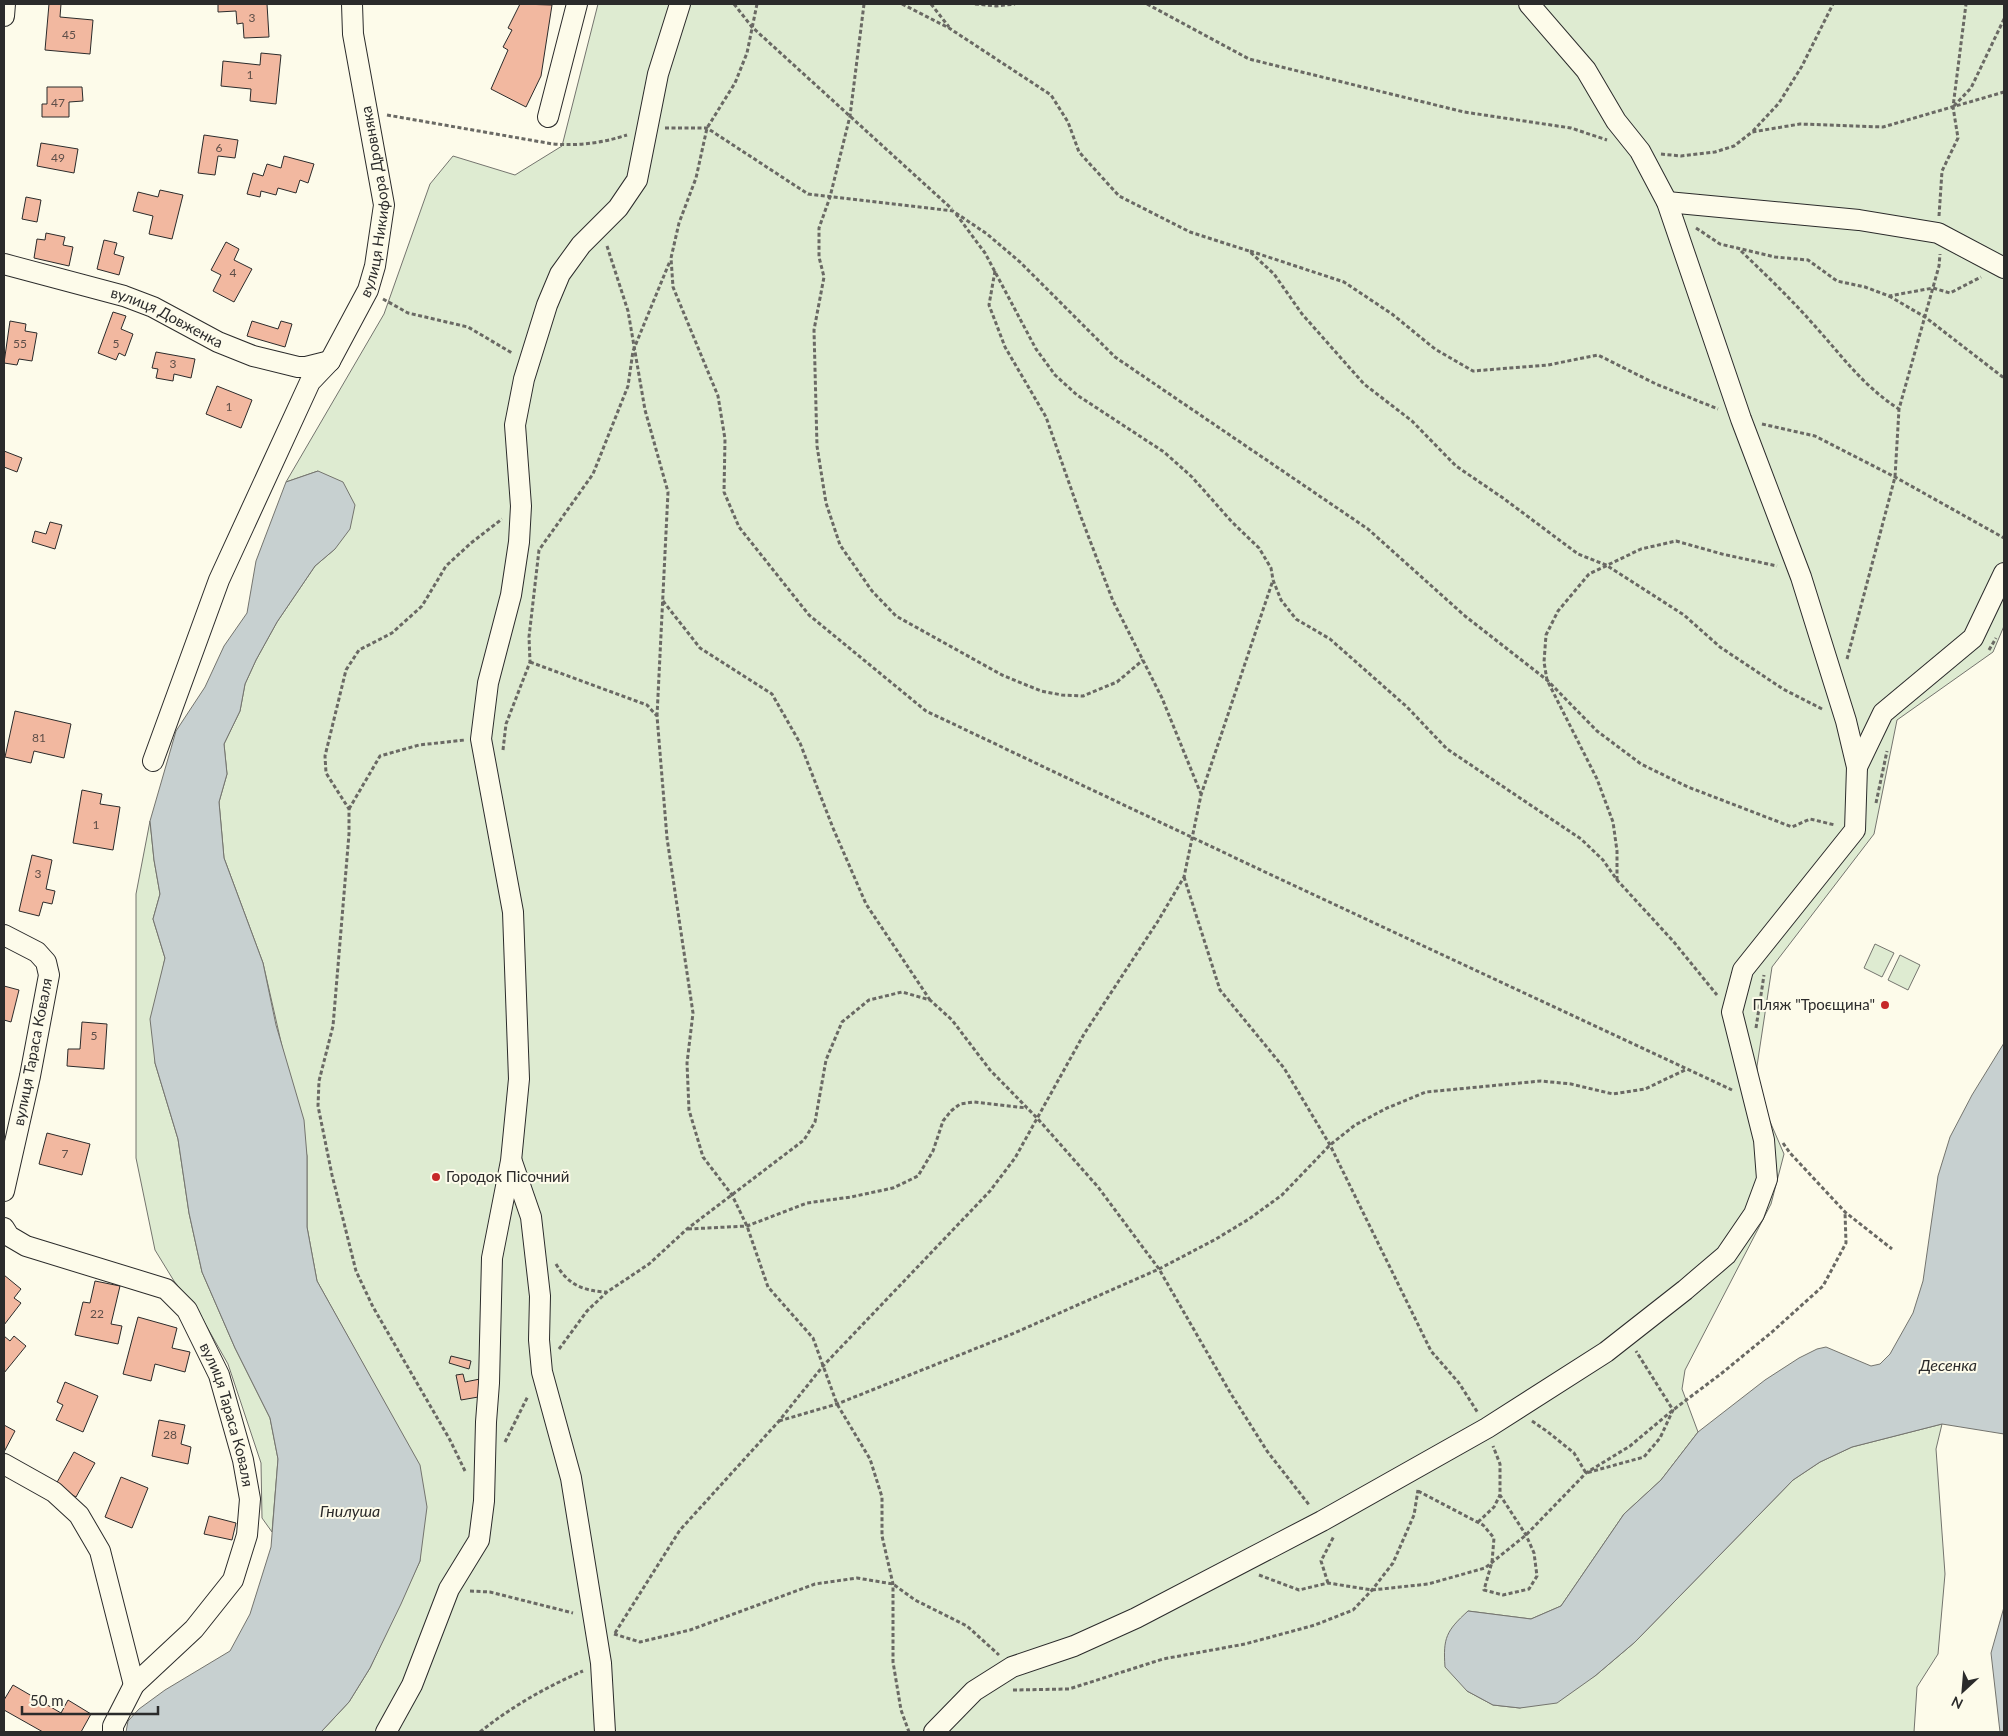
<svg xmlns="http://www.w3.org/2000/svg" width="2008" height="1736" viewBox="0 0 2008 1736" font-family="Lato,sans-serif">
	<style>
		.green { fill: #deebd1; stroke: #74746e }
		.water { fill: #c7d0d0; stroke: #74746e }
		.building { fill: #f2b8a0; stroke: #2b2b2b }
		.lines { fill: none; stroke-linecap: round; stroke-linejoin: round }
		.minor-casing { stroke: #2b2b2b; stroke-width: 22 }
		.path { stroke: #6a6964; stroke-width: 3; stroke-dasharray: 4 2.5; stroke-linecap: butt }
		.minor { stroke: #fdfbea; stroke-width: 20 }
		.poi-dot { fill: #c62828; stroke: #fdfbea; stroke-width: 2 }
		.labels { text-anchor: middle; stroke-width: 4; stroke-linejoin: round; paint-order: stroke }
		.number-label { font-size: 12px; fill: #5d4e48 }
		.street-label { font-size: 15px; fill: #2b2b2b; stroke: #fdfbea }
		.poi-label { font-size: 15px; fill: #2b2b2b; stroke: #fdfbea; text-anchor: end }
		.water-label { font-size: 16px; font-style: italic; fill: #2b2b2b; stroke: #fdfbea }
	</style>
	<rect width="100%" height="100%" fill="#fdfbea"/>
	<g class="green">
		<polygon points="598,4 2004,4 2004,626 1993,652 1897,720 1874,834 1772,967 1757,1066 1759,1096 1784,1154 1771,1204 1685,1370 1682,1389 1698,1432 1661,1480 1624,1514 1561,1606 1531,1619 1468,1611 1467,1691 1493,1705 1520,1708 1595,1676 1635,1642 1793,1480 1820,1462 1852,1447 1942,1424 1936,1449 1945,1574 1938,1654 1917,1687 1914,1732 321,1732 349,1702 370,1668 420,1561 419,1465 317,1281 307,1227 307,1156 263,963 224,858 219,802 227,774 224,744 240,711 245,684 256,660 277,622 315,566 335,549 318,471 286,482 384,314 430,184 453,156 515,175 562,146"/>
		<polygon points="150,821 154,860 160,894 153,919 165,958 159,988 155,1063 178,1139 189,1213 202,1272 235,1348 270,1418 278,1459 272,1532 262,1518 261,1463 228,1364 199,1313 174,1281 155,1250 136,1158 136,894"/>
		<polygon points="1875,944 1894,953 1882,977 1864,968"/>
		<polygon points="1900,955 1920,965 1908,990 1888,980"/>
	</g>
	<g class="water">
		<polygon points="318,471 343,482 355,505 350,529 335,549 315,566 277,622 256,660 245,684 240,711 224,744 227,774 219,802 224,858 263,963 276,1025 304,1120 307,1156 307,1227 317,1281 420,1465 427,1507 420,1561 401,1604 370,1668 349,1702 321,1732 126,1732 128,1721 139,1709 165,1690 230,1651 250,1614 271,1547 278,1459 270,1418 235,1348 202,1272 189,1213 178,1139 155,1063 150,1019 165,958 153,919 160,894 154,860 150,821 176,731 205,687 224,646 247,613 256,561 286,482"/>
		<path d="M2004 1043V1434L1942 1424 1852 1447 1820 1462 1793 1480 1635 1642 1595 1676 1557 1703 1520 1708 1493 1705 1467 1691 1445 1667C1443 1638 1446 1631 1468 1611L1531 1619 1561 1606 1624 1514 1661 1480 1698 1432 1765 1380 1799 1358 1817 1349 1826 1347 1871 1366 1880 1364 1890 1354 1913 1313 1923 1281 1938 1176 1950 1137 1972 1095Z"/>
		<polygon points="2004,1607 2004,1732 2000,1732 1991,1653"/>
	</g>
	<g class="building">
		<polygon points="49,4 61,4 60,17 93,20 90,54 45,50"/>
		<polygon points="218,4 267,4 269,37 244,38 243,23 237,24 236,11 218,12"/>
		<polygon points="520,4 552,5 541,76 526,107 491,89 508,50 503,47 512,30 508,28"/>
		<polygon points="261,53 281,55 276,104 250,101 251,89 221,86 223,61 260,65"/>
		<polygon points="47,87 82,87 83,101 69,102 69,117 42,117 42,104 47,104"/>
		<polygon points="204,135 238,140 235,158 218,156 215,175 198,173"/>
		<polygon points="41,143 78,149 74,173 37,166"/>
		<polygon points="284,156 314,164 308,183 300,180 296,193 278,188 276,195 261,191 260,197 247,194 253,173 263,176 267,164 281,168"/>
		<polygon points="160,190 183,195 172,239 149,234 153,216 133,211 138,192 158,197"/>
		<polygon points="26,197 41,200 37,222 22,219"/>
		<polygon points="46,233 65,237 63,245 73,247 69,266 34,258 37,239 45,240"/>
		<polygon points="104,240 117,243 114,254 124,257 119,275 97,269"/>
		<polygon points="226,242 239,249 234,260 252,269 234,302 213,291 221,275 211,270"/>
		<polygon points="113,312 126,316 121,329 133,334 125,356 119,353 116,360 98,353"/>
		<polygon points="10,321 26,324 25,331 37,333 32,361 19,359 17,365 4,363"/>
		<polygon points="252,321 278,329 281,321 292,324 285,347 247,336"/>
		<polygon points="156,352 195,359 191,378 174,374 173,381 156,378 158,369 152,368"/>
		<polygon points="217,386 252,400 241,428 206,414"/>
		<polygon points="4,451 22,458 17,472 4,467"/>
		<polygon points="50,522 62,525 55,549 32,542 35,531 46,534"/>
		<polygon points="15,711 71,724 64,758 34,751 31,763 5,757"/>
		<polygon points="82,790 102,794 100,804 120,807 113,850 73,843"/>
		<polygon points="32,855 52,860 46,889 55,891 52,904 43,902 39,916 19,911"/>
		<polygon points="4,986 19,990 11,1022 4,1020"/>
		<polygon points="82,1022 107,1024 104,1069 67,1066 68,1049 80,1049"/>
		<polygon points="47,1133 90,1144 82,1175 39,1164"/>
		<polygon points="4,1275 21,1289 14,1298 21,1303 4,1325"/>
		<polygon points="95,1281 120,1286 111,1324 122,1326 118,1344 75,1335 83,1302 90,1303"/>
		<polygon points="138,1317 177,1328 172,1348 190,1352 185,1372 155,1364 151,1381 123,1374"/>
		<polygon points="4,1336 10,1341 14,1336 26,1346 4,1373"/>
		<polygon points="451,1356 471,1361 469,1369 449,1363"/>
		<polygon points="463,1374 465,1382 480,1379 484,1396 461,1400 456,1375"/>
		<polygon points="65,1382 98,1396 83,1432 56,1420 63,1405 57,1402"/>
		<polygon points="159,1420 185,1425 181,1444 191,1447 188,1464 152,1456"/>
		<polygon points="4,1425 15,1431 4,1452"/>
		<polygon points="74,1452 95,1463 76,1497 55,1486"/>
		<polygon points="121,1477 148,1488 132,1528 105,1517"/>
		<polygon points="209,1516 236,1523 232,1540 204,1534"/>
		<polygon points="13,1685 61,1713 68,1700 91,1714 81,1732 43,1732 4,1710 4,1700"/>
	</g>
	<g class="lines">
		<g class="minor-casing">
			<g id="minor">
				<polyline points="1529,4 1586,70 1616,121 1640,151 1667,202 1741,419 1801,577 1846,721 1857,767"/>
				<polyline points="4,16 5,4"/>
				<polyline points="548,117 577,4"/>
				<polyline points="1667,202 1859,220 1938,233 2004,268"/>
				<path id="s1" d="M4 264 124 296 153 307 218 342 253 356 298 367H306L330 361"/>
				<path id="s2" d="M153 761 219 580 310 382 330 361 368 290 375 266 384 205 353 34 352 4"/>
				<polyline points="4,935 37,952 46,962 49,975 30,1076 4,1191"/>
				<polyline points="512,1162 531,1217 540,1296 539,1340 542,1372 571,1478 601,1663 605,1732"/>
				<path id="s3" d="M4 1228 9 1236 26 1246 166 1289 187 1310 219 1375 243 1460 250 1499 247 1535 233 1580 194 1629 134 1685 113 1726V1732"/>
				<polyline points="4,1464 54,1492 79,1515 100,1551 134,1685"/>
				<polyline points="386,1732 412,1685 449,1589 479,1540 484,1501 486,1422 489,1383 492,1258 511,1161 519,1079 513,912 481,739 488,683 511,595 519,542 521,506 515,425 524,379 547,305 560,274 581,245 618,208 637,180 658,74 680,4"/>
				<polyline points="934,1732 974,1691 1012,1667 1074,1646 1136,1618 1322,1521 1487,1428 1606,1352 1685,1290 1726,1255 1754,1214 1767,1179 1764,1140 1732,1012 1743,970 1855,830 1857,767 1883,713 1973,638 2004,573"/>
			</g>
		</g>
		<g class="path">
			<polyline points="734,4 752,27 952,209"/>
			<polyline points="757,4 747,53 735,83 707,128 696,178 679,223 671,258 673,287 718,396 725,439 724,492 739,527 809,615 926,711 1265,872 1732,1090"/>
			<polyline points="864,4 850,116 830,197 819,228 819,257 824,277 814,330 817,446 826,503 840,545 872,591 896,616 1002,675 1041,691 1062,695 1083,696 1117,682 1143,660"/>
			<polyline points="902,4 949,28 1051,95 1068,122 1079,152 1119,196 1190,232 1249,251 1274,274 1302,314 1364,384 1412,421 1456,466 1503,498 1578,554 1606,565 1684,615 1720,647 1783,689 1824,710"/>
			<polyline points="931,4 949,27"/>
			<polyline points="975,4 996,6 1015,4"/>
			<polyline points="1147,4 1249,59 1464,112 1571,128 1607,140"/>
			<polyline points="1954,106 1971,88 2004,19"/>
			<path d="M387 115 553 144C579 146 602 143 627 135"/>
			<polyline points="665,128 707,128 808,194 953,211 987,234 1020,262 1115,357 1368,529 1465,616 1547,680 1597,731 1641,764 1688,787 1792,827 1810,819 1835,825"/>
			<polyline points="1753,131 1779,103 1802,66 1833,4"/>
			<polyline points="1661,154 1681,156 1715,152 1734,146 1752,132 1800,124 1883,127 2004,92"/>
			<polyline points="956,214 985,253 1036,349 1055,375 1077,395 1164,452 1192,477 1232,522 1259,548 1271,568 1273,580 1281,600 1296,619 1330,639 1407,707 1447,749 1581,839 1603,860 1617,880 1673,941 1717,995"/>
			<polyline points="1939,216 1942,171 1958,138 1953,107 1966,4"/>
			<polyline points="1696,228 1720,244 1775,257 1808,260 1837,281 1865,287 1889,296 1933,288 1950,293 1981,277"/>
			<polyline points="607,246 628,311 645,410 668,492 657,716"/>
			<polyline points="1250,251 1344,282 1392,314 1435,349 1473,371 1548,365 1598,355 1656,384 1718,409"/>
			<path d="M1741 251C1766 275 1791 299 1814 325 1842 356 1864 387 1899 409"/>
			<polyline points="995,271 989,305 1005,347 1046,417 1081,517 1113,601 1162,698 1201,794"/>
			<polyline points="1889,296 1925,317 2004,378"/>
			<polyline points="383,299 408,313 468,327 512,353"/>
			<polyline points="1762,424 1815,436 1895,477 2004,538"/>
			<polyline points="663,601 700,648 772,694 800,743 833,828 866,904 930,1000"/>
			<polyline points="1989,650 1996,638"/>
			<polyline points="1847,659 1895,477 1899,409 1939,266 1940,254"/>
			<polyline points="530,662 647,705 657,716 667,838 693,1013 687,1063 689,1110 703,1157 732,1195 747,1226 768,1287 813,1338 837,1404 870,1459 882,1497 882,1536 893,1584 893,1662 901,1710 909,1732"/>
			<polyline points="503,750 506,724 530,662 529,637 539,550 593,474 628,386 633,351 670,261"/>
			<polyline points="1876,803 1887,751"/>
			<polyline points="349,809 380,756 419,745 465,740"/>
			<polyline points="1184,877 1220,990 1284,1068 1330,1145 1431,1351 1459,1383 1478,1413"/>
			<polyline points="1617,880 1617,851 1613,822 1597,779 1547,680 1544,662 1546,635 1558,611 1589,574 1641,549 1676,541 1722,554 1777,566"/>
			<polyline points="1756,1028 1764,975"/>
			<polyline points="1783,1143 1790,1153 1845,1212 1892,1249"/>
			<polyline points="688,1229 747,1226 807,1203 851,1197 893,1188 918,1176 933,1151 943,1121 951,1111 960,1104 974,1102 1027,1108"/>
			<path d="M556 1264C568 1285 584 1291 606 1292"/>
			<polyline points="559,1349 587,1311 607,1292 649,1264 687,1229 804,1140 815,1122 826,1060 842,1022 869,1000 902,992 930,1000 952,1020 990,1070 1038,1119 1098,1187 1159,1269 1231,1394 1267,1451 1310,1506"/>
			<polyline points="779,1421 837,1404 1012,1334 1159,1269 1216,1239 1249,1219 1282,1195 1330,1145 1355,1125 1387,1108 1426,1092 1541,1081 1571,1084 1613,1094 1645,1089 1685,1070"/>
			<polyline points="1532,1421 1548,1432 1574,1453 1586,1473 1644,1457 1660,1438 1673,1410 1636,1351"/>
			<polyline points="505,1442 528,1396"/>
			<polyline points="465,1471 450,1440 373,1307 356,1271 332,1175 318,1106 319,1081 333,1026 349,834 349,809 326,773 325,756 346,670 359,650 392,633 422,606 446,566 471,543 502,519"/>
			<polyline points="1418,1491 1483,1525 1494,1538 1492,1562 1484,1590 1503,1595 1529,1589 1537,1576 1534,1553 1526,1535 1500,1495 1500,1464 1493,1446"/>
			<polyline points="1478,1522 1494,1507 1500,1495"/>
			<polyline points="1259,1575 1299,1590 1328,1583 1372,1590 1428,1584 1485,1568 1526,1535 1586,1473 1630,1446 1673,1410 1722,1373 1772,1332 1823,1286 1846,1243 1845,1212"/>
			<polyline points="1328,1583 1321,1561 1334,1536"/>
			<polyline points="470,1591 490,1592 573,1613"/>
			<polyline points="615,1633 680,1530 779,1421 823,1366 990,1191 1015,1158 1084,1034 1158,921 1184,877 1201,795 1273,580"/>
			<polyline points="614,1634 640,1642 690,1630 815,1584 857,1578 893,1584 915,1600 967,1626 999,1655"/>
			<polyline points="1013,1690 1069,1689 1163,1659 1245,1644 1315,1625 1353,1610 1372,1590 1393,1563 1414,1515 1418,1490"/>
			<path d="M480 1732C511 1707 546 1687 583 1671"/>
		</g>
		<use href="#minor" class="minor"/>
	</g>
	<g class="poi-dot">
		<circle cx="1885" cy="1005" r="5"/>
		<circle cx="436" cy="1177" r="5"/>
	</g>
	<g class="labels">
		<g class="number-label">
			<text x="252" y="22">3</text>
			<text x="69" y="39">45</text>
			<text x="250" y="79">1</text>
			<text x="58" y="107">47</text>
			<text x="219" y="152">6</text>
			<text x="58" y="162">49</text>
			<text x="233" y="277">4</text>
			<text x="20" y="348">55</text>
			<text x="116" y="348">5</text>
			<text x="173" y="368">3</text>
			<text x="229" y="411">1</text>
			<text x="39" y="742">81</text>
			<text x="96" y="829">1</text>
			<text x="38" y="878">3</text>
			<text x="94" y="1040">5</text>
			<text x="65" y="1158">7</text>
			<text x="97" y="1318">22</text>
			<text x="170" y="1439">28</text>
		</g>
		<g class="street-label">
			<text dy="5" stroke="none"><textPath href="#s2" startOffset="610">вулиця Никифора Дровняка</textPath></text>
			<text dy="5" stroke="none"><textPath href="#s1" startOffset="172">вулиця Довженка</textPath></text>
			<text transform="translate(33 1052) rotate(-79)" y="5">вулиця Тараса Коваля</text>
			<text dy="5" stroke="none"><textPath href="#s3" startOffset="318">вулиця Тараса Коваля</textPath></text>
		</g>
		<g class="poi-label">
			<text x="1875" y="1010">Пляж "Троєщина"</text>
			<text x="446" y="1182" text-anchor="start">Городок Пісочний</text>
		</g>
		<g class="water-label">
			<text x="1948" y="1371">Десенка</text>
			<text x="350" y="1517">Гнилуша</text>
		</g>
	</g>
	<rect width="2008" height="1736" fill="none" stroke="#2b2b2b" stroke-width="10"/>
	<g transform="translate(1963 1691) rotate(206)" stroke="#fdfbea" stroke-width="4" paint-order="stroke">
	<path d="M0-4L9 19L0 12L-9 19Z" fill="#2b2b2b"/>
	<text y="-8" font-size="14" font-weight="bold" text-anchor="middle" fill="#2b2b2b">N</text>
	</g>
	<path d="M22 1706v8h136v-8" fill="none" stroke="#2b2b2b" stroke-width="2.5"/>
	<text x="30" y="1706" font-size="15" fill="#2b2b2b" stroke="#fdfbea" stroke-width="4" paint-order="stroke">50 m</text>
</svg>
